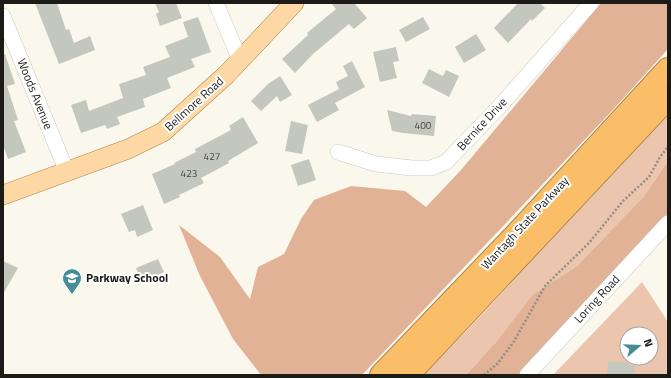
<svg xmlns="http://www.w3.org/2000/svg" width="671" height="378" viewBox="0 0 671 378" font-family="'Titillium Web',sans-serif">
	<style>
		.green { fill: #ecc5ae; fill-rule: evenodd }
		.forest { fill: #e2b296 }
		.building { fill: #c4c7bd }
		.lines { fill: none; stroke-linecap: round; stroke-linejoin: round }
		.minor-casing { stroke: #cac8bd; stroke-width: 16 }
		.major-casing { stroke: #ad854c; stroke-width: 20 }
		.highway-casing { stroke: #ad854c; stroke-width: 24 }
		.path { stroke: #908e87; stroke-width: 2.5; stroke-dasharray: 2 2; stroke-linecap: butt }
		.minor { stroke: #fff; stroke-width: 15 }
		.major { stroke: #fdd8a4; stroke-width: 19 }
		.highway { stroke: #fbbe68; stroke-width: 22 }
		.labels { text-anchor: middle; stroke-width: 4; stroke-linejoin: round; paint-order: stroke }
		.number-label { font-size: 10px; fill: #464640 }
		.street-label { font-size: 12px; fill: #1c1b17; stroke: #fff }
		.poi-label { font-size: 12px; font-weight: bold; fill: #1c1b17; stroke: #fff; text-anchor: start }
	</style>
	<rect width="100%" height="100%" fill="#faf8ed"/>
	<g class="green">
		<polygon points="668,113 668,161 644,196 577,266 532,295 496,342 466,375 424,375 475,322"/>
		<path d="M642 282 668 322V375H553ZM627 334H651V358H627Z"/>
	</g>
	<g class="forest">
		<polygon points="601,3 668,3 668,49 610,113 362,375 261,375 233,339 200,276 179,225 220,257 250,299 258,267 284,254 301,219 314,200 351,186 405,191 426,207 461,170"/>
		<polygon points="668,161 668,214 520,375 466,375 496,342 532,295 577,266 644,196"/>
	</g>
	<g class="building">
		<polygon points="35,3 57,3 66,30 69,29 74,43 90,36 95,50 59,64"/>
		<polygon points="155,3 176,3 182,18 160,26 156,14 159,12"/>
		<polygon points="331,3 354,3 367,18 354,29 349,24 313,54 295,73 282,59 308,35 307,33 336,9"/>
		<polygon points="518,3 540,3 545,8 532,21 531,19 508,43 494,28"/>
		<polygon points="198,17 211,52 191,59 195,67 167,78 171,88 143,99 145,107 117,117 120,124 107,129 105,125 81,133 71,105 86,100 89,111 123,98 119,84 146,75 143,67 170,57 165,46 188,37 183,22"/>
		<polygon points="423,17 430,29 406,42 399,30"/>
		<polygon points="476,34 486,50 464,63 455,47"/>
		<polygon points="396,47 399,61 393,62 397,78 380,82 373,52"/>
		<polygon points="5,54 15,84 7,86 18,120 14,121 26,152 8,159 3,145 3,55"/>
		<polygon points="352,61 365,87 335,103 339,110 317,122 308,105 339,89 336,82 348,76 343,66"/>
		<polygon points="429,69 443,76 446,70 459,76 449,97 422,83"/>
		<polygon points="280,76 292,95 280,102 277,96 261,111 251,101 268,84"/>
		<polygon points="387,110 411,116 412,114 436,116 434,136 403,133 392,131"/>
		<polygon points="243,117 258,143 228,161 229,163 201,178 204,183 179,195 180,197 164,204 152,174 175,164 174,163 196,152 195,149 231,130 229,126"/>
		<polygon points="291,121 308,125 302,154 285,151"/>
		<polygon points="309,159 316,180 298,186 291,165"/>
		<polygon points="143,205 153,230 137,237 135,230 129,232 121,214"/>
		<polygon points="158,259 164,272 142,282 136,268"/>
		<polygon points="3,261 18,268 3,294"/>
		<polygon points="608,362 628,362 628,365 635,366 634,375 607,375"/>
	</g>
	<g class="lines">
		<g class="minor-casing">
			<g id="minor">
				<polyline points="216,3 240,60"/>
				<polyline points="3,16 67,172"/>
				<polyline points="338,152 376,164 412,168 431,168 446,162 499,107 591,3"/>
				<polyline points="527,375 668,223"/>
			</g>
		</g>
		<g class="major-casing">
			<polyline id="major" points="3,195 128,149 163,132 226,75 294,3"/>
		</g>
		<g class="highway-casing">
			<g id="highway">
				<polyline points="381,375 518,232 668,69"/>
				<polyline points="408,375 668,98"/>
			</g>
		</g>
		<polyline class="path" points="484,375 497,364 513,343 545,286 589,243 623,201 649,177 660,157 668,147"/>
		<use href="#minor" class="minor"/>
		<use href="#major" class="major"/>
		<use href="#highway" class="highway"/>
	</g>
	<defs>
		<g id="school-pin" transform="scale(1)"><path d="M0 17L-7.5 6A9.5 9.5 0 1 1 7.5 6Z" fill="#468c96" stroke="#fff"/><path d="M0-5L7-2L0 1L-7-2ZM-4 1L0 2.5L4 1V4Q0 6-4 4Z" fill="#fff"/></g>
	</defs>
	<g fill-rule="evenodd">
		<use href="#school-pin" x="72" y="278"/>
	</g>
	<g class="labels">
		<g class="number-label">
			<text x="423" y="129">400</text>
			<text x="212" y="160">427</text>
			<text x="189" y="177">423</text>
		</g>
		<g class="street-label">
			<text transform="translate(35 94) rotate(68)" y="4">Woods Avenue</text>
			<text transform="translate(194 104) rotate(-42)" y="4">Bellmore Road</text>
			<text transform="translate(482 124) rotate(-47)" y="4">Bernice Drive</text>
			<text transform="translate(525 223) rotate(-47)" y="4">Wantagh State Parkway</text>
			<text transform="translate(597 299) rotate(-47)" y="4">Loring Road</text>
		</g>
		<g class="poi-label">
			<text x="86" y="282">Parkway School</text>
		</g>
	</g>
	<rect width="671" height="378" fill="none" stroke="#1c1b17" stroke-width="8"/>
	<g transform="translate(639 346) rotate(71)"><circle r="19" fill="#ffffff" stroke="#a4a4a2"/>
	<path d="M0-3L7 15L0 10L-7 15Z" fill="#468c96"/>
	<text y="-6" font-size="11" font-weight="bold" text-anchor="middle" fill="#1c1b17">N</text>
	</g>
</svg>
